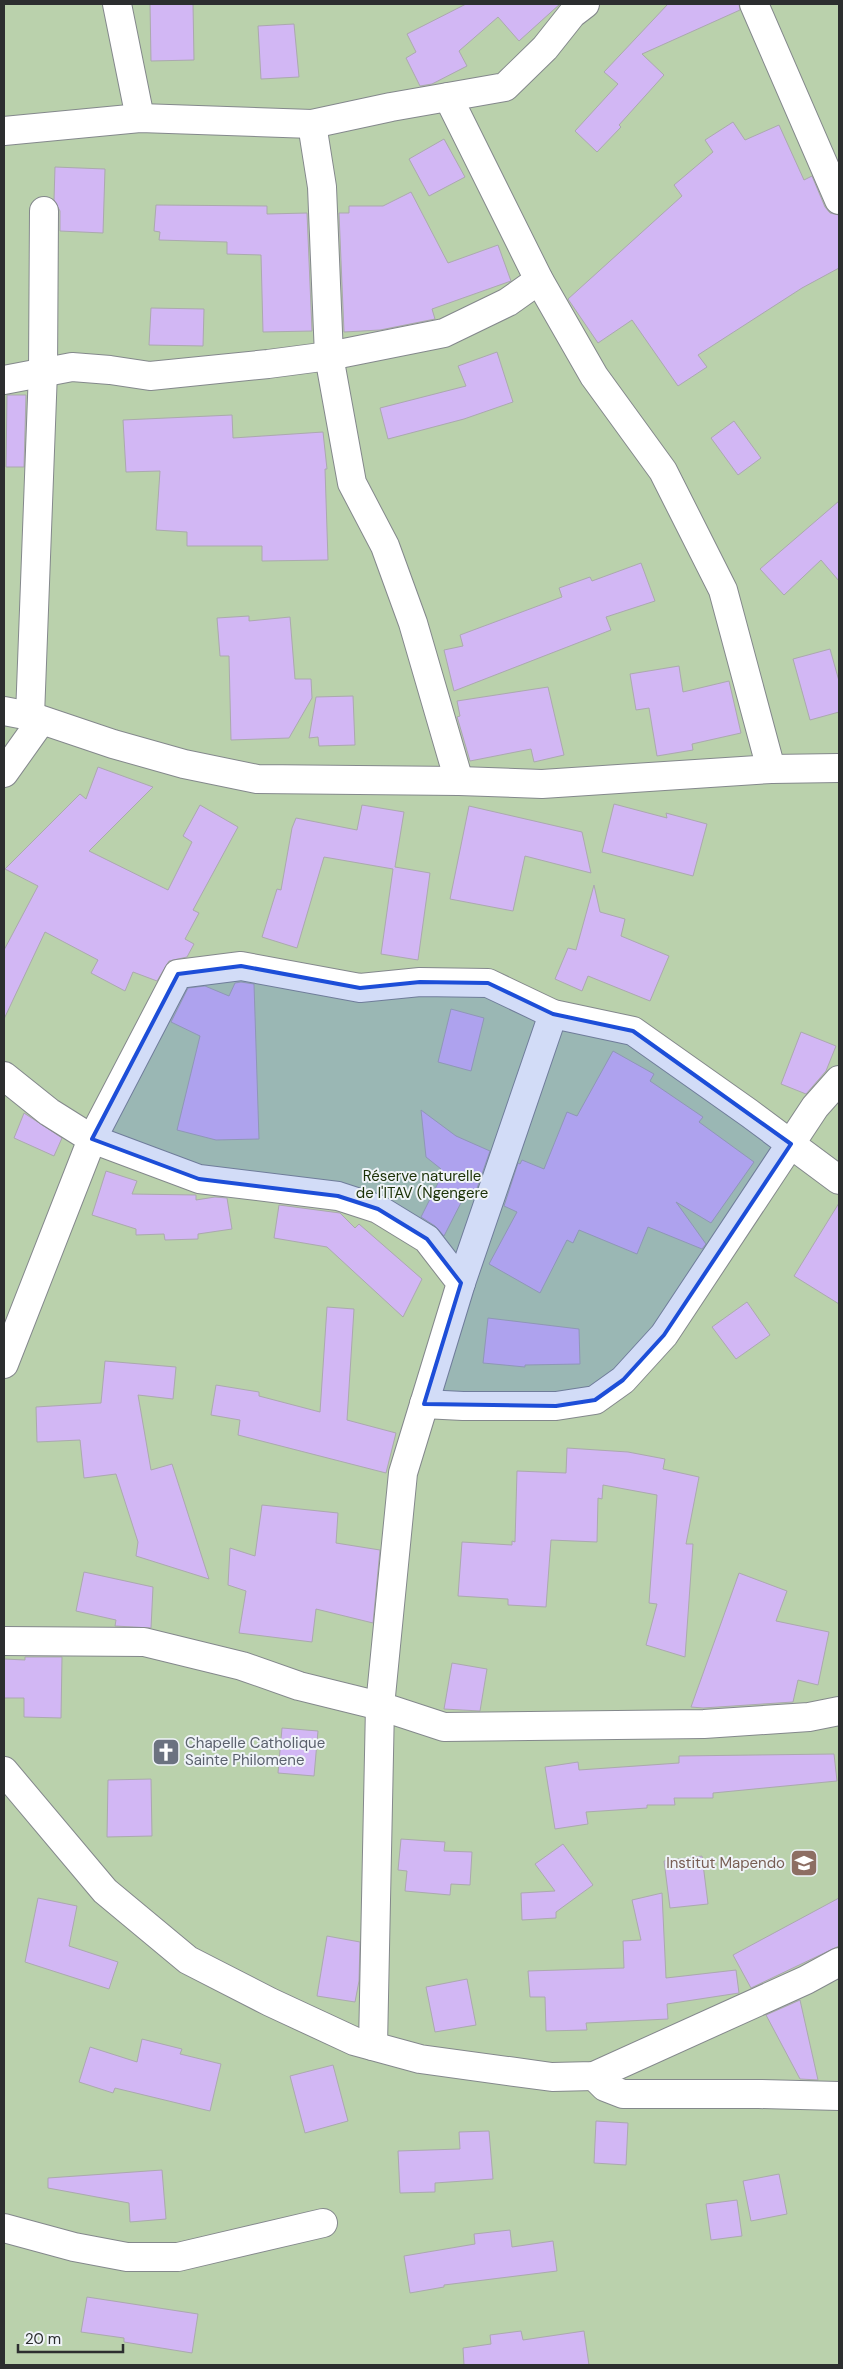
<svg xmlns="http://www.w3.org/2000/svg" width="843" height="2369" viewBox="0 0 843 2369" font-family="'DM Sans',sans-serif">
	<style>
		.green { fill: #bad1ac }
		.building { fill: #d2b7f4; stroke: #aba9ae }
		.lines { fill: none; stroke-linecap: round; stroke-linejoin: round }
		.minor-casing { stroke: #84888c; stroke-width: 30 }
		.minor { stroke: #fff; stroke-width: 28 }
		.marked { fill: #1d4ed8; fill-opacity: 0.2; stroke: #1d4ed8; stroke-width: 4; stroke-linejoin: round }
		.labels { text-anchor: middle; stroke-width: 4; stroke-linejoin: round; paint-order: stroke }
		.park-label { font-size: 15px; fill: #1b3106; stroke: #eff3f8 }
		.worship-label { font-size: 15px; fill: #5b616d; stroke: #eff3f8; text-anchor: start }
		.education-label { font-size: 15px; fill: #785e54; stroke: #eff3f8; text-anchor: end }
	</style>
	<rect width="100%" height="100%" fill="#eff3f8"/>
	<rect class="green" x="4" y="4" width="835" height="2361"/>
	<g class="building">
		<polygon points="150,4 193,4 194,60 151,61"/>
		<polygon points="466,4 560,4 519,41 498,17 459,51 467,66 432,84 420,86 406,58 416,52 407,34"/>
		<polygon points="668,4 739,4 740,10 642,54 664,75 619,125 621,127 597,152 575,131 618,84 604,72"/>
		<polygon points="294,24 299,77 261,79 258,26"/>
		<polygon points="733,122 745,140 779,125 804,180 812,176 825,207 830,213 839,215 839,268 802,288 698,355 707,367 678,386 632,320 598,343 568,299 682,196 674,185 713,152 705,140"/>
		<polygon points="444,139 465,177 429,196 409,159"/>
		<polygon points="55,167 105,169 103,233 60,231 60,211 54,200"/>
		<polygon points="411,192 448,263 498,245 511,281 432,309 435,319 380,330 344,332 339,213 349,213 349,206 383,206"/>
		<polygon points="156,205 267,206 267,214 307,213 312,331 263,332 261,255 227,254 227,242 159,240 160,232 154,231"/>
		<polygon points="151,308 204,309 203,346 149,345"/>
		<polygon points="497,352 513,402 464,419 388,439 380,408 466,386 458,366"/>
		<polygon points="7,395 26,395 24,467 6,467"/>
		<polygon points="232,415 233,438 323,432 327,469 325,469 328,560 262,561 262,546 187,546 187,532 156,530 160,471 126,472 123,420"/>
		<polygon points="734,421 761,458 738,475 711,438"/>
		<polygon points="839,501 839,581 821,560 784,595 760,569"/>
		<polygon points="641,563 655,601 606,617 611,630 454,691 444,650 463,646 460,635 562,597 559,588 590,577 592,581"/>
		<polygon points="249,616 249,621 290,617 295,679 311,679 312,698 289,738 231,740 229,656 220,656 217,618"/>
		<polygon points="830,649 839,681 839,712 810,720 793,659"/>
		<polygon points="679,666 683,692 729,681 741,733 692,744 693,750 657,756 649,708 636,710 630,674"/>
		<polygon points="548,687 564,755 534,762 531,749 470,761 458,720 457,717 460,716 457,701"/>
		<polygon points="353,696 355,745 319,746 318,737 309,738 316,697"/>
		<polygon points="98,767 153,787 89,851 168,890 192,842 183,836 200,805 238,827 193,910 199,913 185,939 194,944 187,957 169,961 157,981 133,972 125,991 91,973 98,960 45,932 4,1019 4,950 38,886 5,869 80,794 86,799"/>
		<polygon points="614,804 667,818 666,813 707,824 693,876 602,852"/>
		<polygon points="362,805 404,812 395,867 430,873 418,960 381,954 393,869 324,857 297,948 262,937 277,889 281,890 292,828 296,818 357,830"/>
		<polygon points="469,806 582,832 591,873 525,856 513,911 450,899"/>
		<polygon points="594,885 600,912 625,919 621,936 669,956 650,1001 588,976 582,991 555,979 568,948 576,950"/>
		<polygon points="241,982 254,984 259,1139 216,1140 177,1130 200,1036 171,1022 188,988 205,986 229,996 235,983"/>
		<polygon points="451,1009 484,1018 471,1071 438,1062"/>
		<polygon points="801,1032 836,1046 826,1071 806,1094 781,1084"/>
		<polygon points="613,1051 654,1074 650,1081 703,1117 699,1122 754,1162 711,1223 676,1202 706,1244 702,1249 648,1227 637,1254 579,1230 573,1243 567,1240 540,1293 489,1264 517,1212 504,1206 518,1163 520,1164 522,1160 544,1169 567,1112 577,1116"/>
		<polygon points="421,1110 456,1136 490,1151 475,1194 467,1191 444,1236 435,1226 421,1217 440,1179 437,1178 441,1169 426,1157"/>
		<polygon points="24,1113 62,1138 54,1156 14,1138"/>
		<polygon points="106,1171 137,1181 132,1194 196,1195 196,1200 215,1197 227,1198 232,1229 198,1234 198,1239 165,1240 164,1234 136,1235 136,1229 92,1215"/>
		<polygon points="839,1203 839,1304 794,1276"/>
		<polygon points="279,1205 340,1213 355,1228 359,1224 422,1279 403,1317 327,1247 274,1238"/>
		<polygon points="747,1302 770,1335 736,1359 712,1327"/>
		<polygon points="327,1307 354,1309 347,1420 396,1433 386,1473 238,1435 240,1420 211,1415 216,1385 259,1392 259,1396 320,1412"/>
		<polygon points="488,1318 579,1329 580,1364 525,1365 525,1367 483,1363"/>
		<polygon points="105,1361 176,1367 173,1399 138,1395 151,1470 172,1464 209,1579 136,1556 138,1542 116,1474 84,1478 80,1440 37,1442 36,1407 101,1403"/>
		<polygon points="567,1448 628,1452 665,1459 663,1469 699,1477 686,1544 693,1544 685,1657 646,1645 657,1604 649,1603 657,1495 603,1485 602,1499 598,1498 597,1542 551,1540 546,1607 508,1605 508,1599 458,1596 462,1542 512,1545 512,1541 515,1542 517,1471 566,1473"/>
		<polygon points="262,1505 338,1513 336,1543 380,1550 373,1623 316,1609 312,1642 239,1633 246,1591 228,1585 230,1548 255,1556"/>
		<polygon points="84,1572 153,1587 151,1628 115,1626 116,1620 76,1611"/>
		<polygon points="739,1573 787,1591 776,1621 829,1632 818,1685 798,1680 793,1702 703,1708 691,1707"/>
		<polygon points="25,1657 62,1657 61,1718 24,1717 24,1698 4,1698 4,1659 25,1660"/>
		<polygon points="452,1663 487,1669 480,1711 444,1709"/>
		<polygon points="282,1728 318,1731 314,1776 278,1773"/>
		<polygon points="834,1754 837,1781 713,1793 713,1798 674,1798 675,1805 647,1805 647,1808 586,1812 588,1824 555,1829 545,1767 578,1762 579,1770 679,1763 679,1756"/>
		<polygon points="151,1779 152,1836 107,1837 108,1780"/>
		<polygon points="401,1839 445,1842 444,1851 472,1852 470,1885 451,1884 450,1895 405,1891 407,1871 398,1870"/>
		<polygon points="563,1844 593,1885 556,1912 556,1918 522,1920 521,1893 555,1891 535,1864"/>
		<polygon points="702,1856 708,1904 670,1908 664,1861"/>
		<polygon points="662,1893 666,1978 736,1970 739,1993 667,2004 668,2019 586,2023 587,2030 546,2031 545,1997 530,1997 528,1971 624,1968 623,1941 641,1940 632,1900"/>
		<polygon points="38,1898 77,1906 69,1946 118,1962 109,1989 25,1962"/>
		<polygon points="839,1898 839,1946 751,1988 733,1955"/>
		<polygon points="327,1936 360,1942 359,1981 355,2002 317,1996"/>
		<polygon points="467,1979 476,2025 435,2032 426,1987"/>
		<polygon points="800,2000 818,2080 800,2079 766,2015"/>
		<polygon points="142,2039 182,2049 180,2054 221,2064 210,2111 115,2088 113,2093 79,2082 90,2047 137,2062"/>
		<polygon points="333,2065 348,2121 305,2133 290,2076"/>
		<polygon points="596,2121 628,2123 626,2165 594,2163"/>
		<polygon points="489,2131 493,2179 435,2183 435,2192 400,2193 398,2151 460,2149 459,2132"/>
		<polygon points="162,2170 166,2219 130,2222 129,2203 48,2188 48,2178"/>
		<polygon points="779,2174 787,2214 751,2221 743,2181"/>
		<polygon points="737,2200 742,2236 711,2240 706,2204"/>
		<polygon points="510,2230 512,2247 553,2241 557,2271 444,2285 444,2287 410,2293 404,2256 475,2244 474,2234"/>
		<polygon points="87,2297 198,2314 192,2353 124,2342 124,2338 81,2332"/>
		<polygon points="521,2331 523,2340 584,2331 589,2365 464,2365 463,2348 491,2344 490,2335"/>
	</g>
	<g class="lines">
		<g class="minor-casing">
			<g id="minor">
				<polyline points="117,4 140,118"/>
				<polyline points="754,4 839,200"/>
				<polyline points="448,97 539,280 594,376 663,471 723,590 771,769"/>
				<polyline points="312,124 322,187 329,356 352,483 385,546 413,623 459,781"/>
				<polyline points="4,131 140,118 312,124 391,107 505,87 545,48 572,14 585,4"/>
				<polyline points="4,380 72,367 110,370 150,376 268,364 329,356 444,333 508,302 539,280"/>
				<polyline points="4,711 30,716 113,744 184,764 257,779 459,781 542,784 771,769 839,768"/>
				<polyline points="30,716 43,371 44,211"/>
				<polyline points="4,773 41,721"/>
				<polyline points="4,1076 49,1112 92,1139 199,1179 338,1196 378,1209 427,1239 461,1283 403,1473 380,1706 373,2046"/>
				<polyline points="461,1283 553,1014"/>
				<polyline points="4,1364 92,1139 178,974 241,966 360,988 420,982 488,983 553,1014 633,1031 749,1113 839,1180"/>
				<polyline points="424,1404 463,1406 556,1406 595,1400 623,1380 664,1335 815,1107 839,1080"/>
				<polyline points="4,1641 144,1642 242,1666 299,1686 380,1706 444,1727 704,1724 809,1717 839,1711"/>
				<polyline points="4,1771 105,1891 188,1960 270,2002 354,2041 420,2059 552,2077 594,2076 806,1980 839,1962"/>
				<polyline points="594,2076 605,2087 623,2094 759,2094 839,2096"/>
				<polyline points="4,2228 74,2247 127,2257 178,2257 323,2223"/>
			</g>
		</g>
		<use href="#minor" class="minor"/>
	</g>
	<path class="marked" d="M241 966 360 988 420 982 488 983 553 1014 633 1031 791 1144 664 1335 623 1380 595 1400 556 1406 424 1404 461 1283 427 1239 378 1209 338 1196 199 1179 92 1139 178 974Z"/>
	<defs>
		<g id="church-square" transform="scale(1.4375)"><rect x="-9" y="-9" width="18" height="18" rx="4" fill="#6b7280" stroke="#eff3f8"/><path d="M-1.2-6h2.4v3.5h3.3v2.4h-3.3V6h-2.4V-.1h-3.3v-2.4h3.3Z" fill="#fff"/></g>
		<g id="school-square" transform="scale(1.4375)"><rect x="-9" y="-9" width="18" height="18" rx="4" fill="#8d6e63" stroke="#eff3f8"/><path d="M0-5L7-2L0 1L-7-2ZM-4 1L0 2.5L4 1V4Q0 6-4 4Z" fill="#fff"/></g>
	</defs>
	<g fill-rule="evenodd">
		<use href="#church-square" x="166" y="1752"/>
		<use href="#school-square" x="804" y="1863"/>
	</g>
	<g class="labels">
		<g class="park-label">
			<text x="422" y="1181">Réserve naturelle<tspan x="422" dy="17">de l'ITAV (Ngengere</tspan></text>
		</g>
		<g class="worship-label">
			<text x="185" y="1748">Chapelle Catholique<tspan x="185" dy="17">Sainte Philomene</tspan></text>
		</g>
		<g class="education-label">
			<text x="785" y="1868">Institut Mapendo</text>
		</g>
	</g>
	<rect width="843" height="2369" fill="none" stroke="#2c2e2f" stroke-width="10"/>
	<path d="M18 2344v8h105v-8" fill="none" stroke="#2c2e2f" stroke-width="2.5"/>
	<text x="25" y="2344" font-size="15" fill="#2c2e2f" stroke="#eff3f8" stroke-width="4" paint-order="stroke">20 m</text>
</svg>
